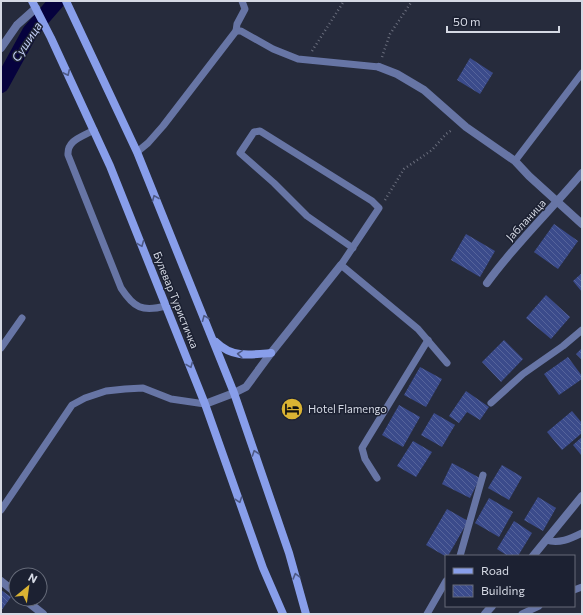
<svg xmlns="http://www.w3.org/2000/svg" width="583" height="615" viewBox="0 0 583 615" font-family="Commissioner,sans-serif">
	<style>
		.lines { fill: none; stroke-linecap: round; stroke-linejoin: round }
		.canal { stroke: #06023e; stroke-width: 16 }
		.building { fill: url(#building-back-hatch) }
		.path { stroke: #6b6f7e; stroke-width: 2.5; stroke-dasharray: 1 3; stroke-linecap: butt }
		.lane { stroke: #6775a5; stroke-width: 7 }
		.street { stroke: #6775a5; stroke-width: 8 }
		.secondary { stroke: #889eea; stroke-width: 8 }
		.oneway { stroke: #4d5985 }
		.labels { text-anchor: middle; stroke-width: 3; stroke-linejoin: round; paint-order: stroke }
		.street-label { font-size: 11px; fill: #d5d9e4; stroke: #1c2132 }
		.poi-label { font-size: 11px; fill: #d5d9e4; stroke: #1c2132; text-anchor: start }
		.water-label { font-size: 12px; font-style: italic; fill: #c7d3fa; stroke: #1c2132 }
	</style>
	<defs>
		<pattern id="building-back-hatch" width="6" height="6" patternUnits="userSpaceOnUse"><rect width="6" height="6" fill="#3b4b8b"/><path d="M-1 5l2 2M0 0l6 6M5-1l2 2" fill="none" stroke="#56649b"/></pattern>
	</defs>
	<rect width="100%" height="100%" fill="#262b3c"/>
	<g class="lines">
		<polyline class="canal" points="1,85 30,32 57,1"/>
	</g>
	<g class="building">
		<polygon points="470,58 493,73 480,94 457,80"/>
		<polygon points="554,224 578,241 558,269 534,252"/>
		<polygon points="466,234 495,251 480,277 451,260"/>
		<polygon points="582,273 582,292 573,281"/>
		<polygon points="546,295 570,317 551,339 526,318"/>
		<polygon points="504,340 523,359 501,382 482,362"/>
		<polygon points="582,348 582,360 576,354"/>
		<polygon points="568,357 582,376 582,379 559,395 544,374"/>
		<polygon points="420,367 442,379 426,407 404,395"/>
		<polygon points="466,391 489,407 480,420 467,412 459,423 449,416"/>
		<polygon points="399,405 420,417 403,447 382,435"/>
		<polygon points="572,411 582,423 582,433 562,450 547,432"/>
		<polygon points="434,413 455,425 442,447 421,435"/>
		<polygon points="582,437 582,456 573,445"/>
		<polygon points="413,441 432,452 416,477 397,466"/>
		<polygon points="452,463 480,478 470,498 442,484"/>
		<polygon points="502,465 522,477 509,500 488,488"/>
		<polygon points="538,497 556,508 543,531 524,520"/>
		<polygon points="489,498 513,512 499,537 475,523"/>
		<polygon points="447,509 468,521 448,556 445,556 426,545"/>
		<polygon points="514,521 532,533 518,556 508,556 497,549"/>
		<polygon points="1,590 11,597 1,611"/>
	</g>
	<g class="lines">
		<g class="path">
			<polyline points="312,51 344,1"/>
			<polyline points="382,57 390,34 412,1"/>
			<polyline points="385,200 404,169 432,150 446,134 452,130"/>
		</g>
		<g class="lane">
			<polyline points="236,31 237,24 245,9 242,1"/>
			<path d="M94 130C82 137 67 140 68 155L121 288C134 308 142 312 166 306"/>
			<polyline points="137,152 148,143 163,126 236,31 241,31 273,49 298,59 379,67"/>
			<polyline points="515,161 582,73"/>
			<polyline points="353,248 307,216 274,183 240,153 254,132 260,131 372,201 379,208 341,265 418,329 447,363"/>
			<polyline points="1,348 22,318"/>
			<polyline points="491,403 523,374 563,346 582,330"/>
			<polyline points="377,478 365,459 362,448 368,438 428,340"/>
			<polyline points="1,510 72,405 85,398 106,391 125,389 143,388 171,399 205,404"/>
			<path d="M546 540C559 544 570 539 582 533"/>
			<polyline points="460,556 483,475"/>
			<polyline points="574,590 582,587"/>
			<polyline points="427,614 446,581"/>
			<polyline points="522,614 539,606"/>
		</g>
		<g class="street">
			<polyline points="1,48 17,25 36,8"/>
			<polyline points="379,67 397,74 424,90 466,127 515,161 529,176 582,224"/>
			<path d="M487 283C515 244 551 210 582 173"/>
			<polyline points="205,404 234,393 246,387 271,353 341,265"/>
			<polyline points="533,556 582,496"/>
			<polyline points="1,581 16,593"/>
			<polyline points="24,599 43,614"/>
			<polyline points="485,614 492,606"/>
		</g>
		<g class="secondary">
			<polyline points="32,1 51,38 110,166 205,404 263,568 283,614"/>
			<polyline points="66,1 137,152 234,393 289,553 306,614"/>
			<path d="M216 342C232 358 250 355 271 353"/>
		</g>
	</g>
	<defs><path id="oneway-chevron" d="M-2-3.5L2.5 0L-2 3.5" fill="none" stroke-width="1.6" stroke-linecap="round" stroke-linejoin="round"/></defs>
	<g class="oneway">
		<use href="#oneway-chevron" transform="translate(67 73) rotate(65)"/>
		<use href="#oneway-chevron" transform="translate(155 198) rotate(-112)"/>
		<use href="#oneway-chevron" transform="translate(141 244) rotate(68)"/>
		<use href="#oneway-chevron" transform="translate(205 318) rotate(-112)"/>
		<use href="#oneway-chevron" transform="translate(240 354) rotate(-175)"/>
		<use href="#oneway-chevron" transform="translate(190 365) rotate(68)"/>
		<use href="#oneway-chevron" transform="translate(255 453) rotate(-109)"/>
		<use href="#oneway-chevron" transform="translate(239 500) rotate(71)"/>
		<use href="#oneway-chevron" transform="translate(296 576) rotate(-105)"/>
	</g>
	<defs>
		<g id="hotel-disc" transform="scale(1.15)"><circle r="9.5" fill="#dab333" stroke="#1c2132"/><path d="M-6-4.5h1.5V1H6V5H4.5V3h-9V5H-6ZM-4 0a1.8 1.8 0 1 1 3.6 0ZM.5 0V-2.5h3Q6-2.5 6 0Z" fill="#111"/></g>
	</defs>
	<g fill-rule="evenodd">
		<use href="#hotel-disc" x="292" y="409"/>
	</g>
	<g class="labels">
		<g class="street-label">
			<text transform="translate(526 220) rotate(-47)" y="4">Јабланица</text>
			<text transform="translate(176 300) rotate(68)" y="4">Булевар Туристичка</text>
		</g>
		<g class="poi-label">
			<text x="308" y="413">Hotel Flamengo</text>
		</g>
		<g class="water-label">
			<text transform="translate(27 42) rotate(-57)" y="4">Сушица</text>
		</g>
	</g>
	<rect width="583" height="615" fill="none" stroke="#d5d9e4" stroke-width="4"/>
	<rect x="445" y="555" width="130" height="52" fill="#1c2132" stroke="#666b79"/>
	<rect x="453" y="568" width="20" height="6" fill="#889eea" stroke="#666b79"/>
	<text x="481" y="575" font-size="12" fill="#d5d9e4">Road</text>
	<rect x="453" y="585" width="20" height="12" fill="url(#building-back-hatch)" stroke="#666b79"/>
	<text x="481" y="595" font-size="12" fill="#d5d9e4">Building</text>
	<g transform="translate(28 587) rotate(29)"><circle r="19" fill="#1c2132" stroke="#666b79"/>
	<path d="M0-3L7 15L0 10L-7 15Z" fill="#dab333"/>
	<text y="-6" font-size="11" font-weight="bold" text-anchor="middle" fill="#d5d9e4">N</text>
	</g>
	<path d="M447 26v6h112v-6" fill="none" stroke="#d5d9e4" stroke-width="2"/>
	<text x="453" y="26" font-size="12" fill="#d5d9e4" stroke="#1c2132" stroke-width="3" paint-order="stroke">50 m</text>
</svg>
